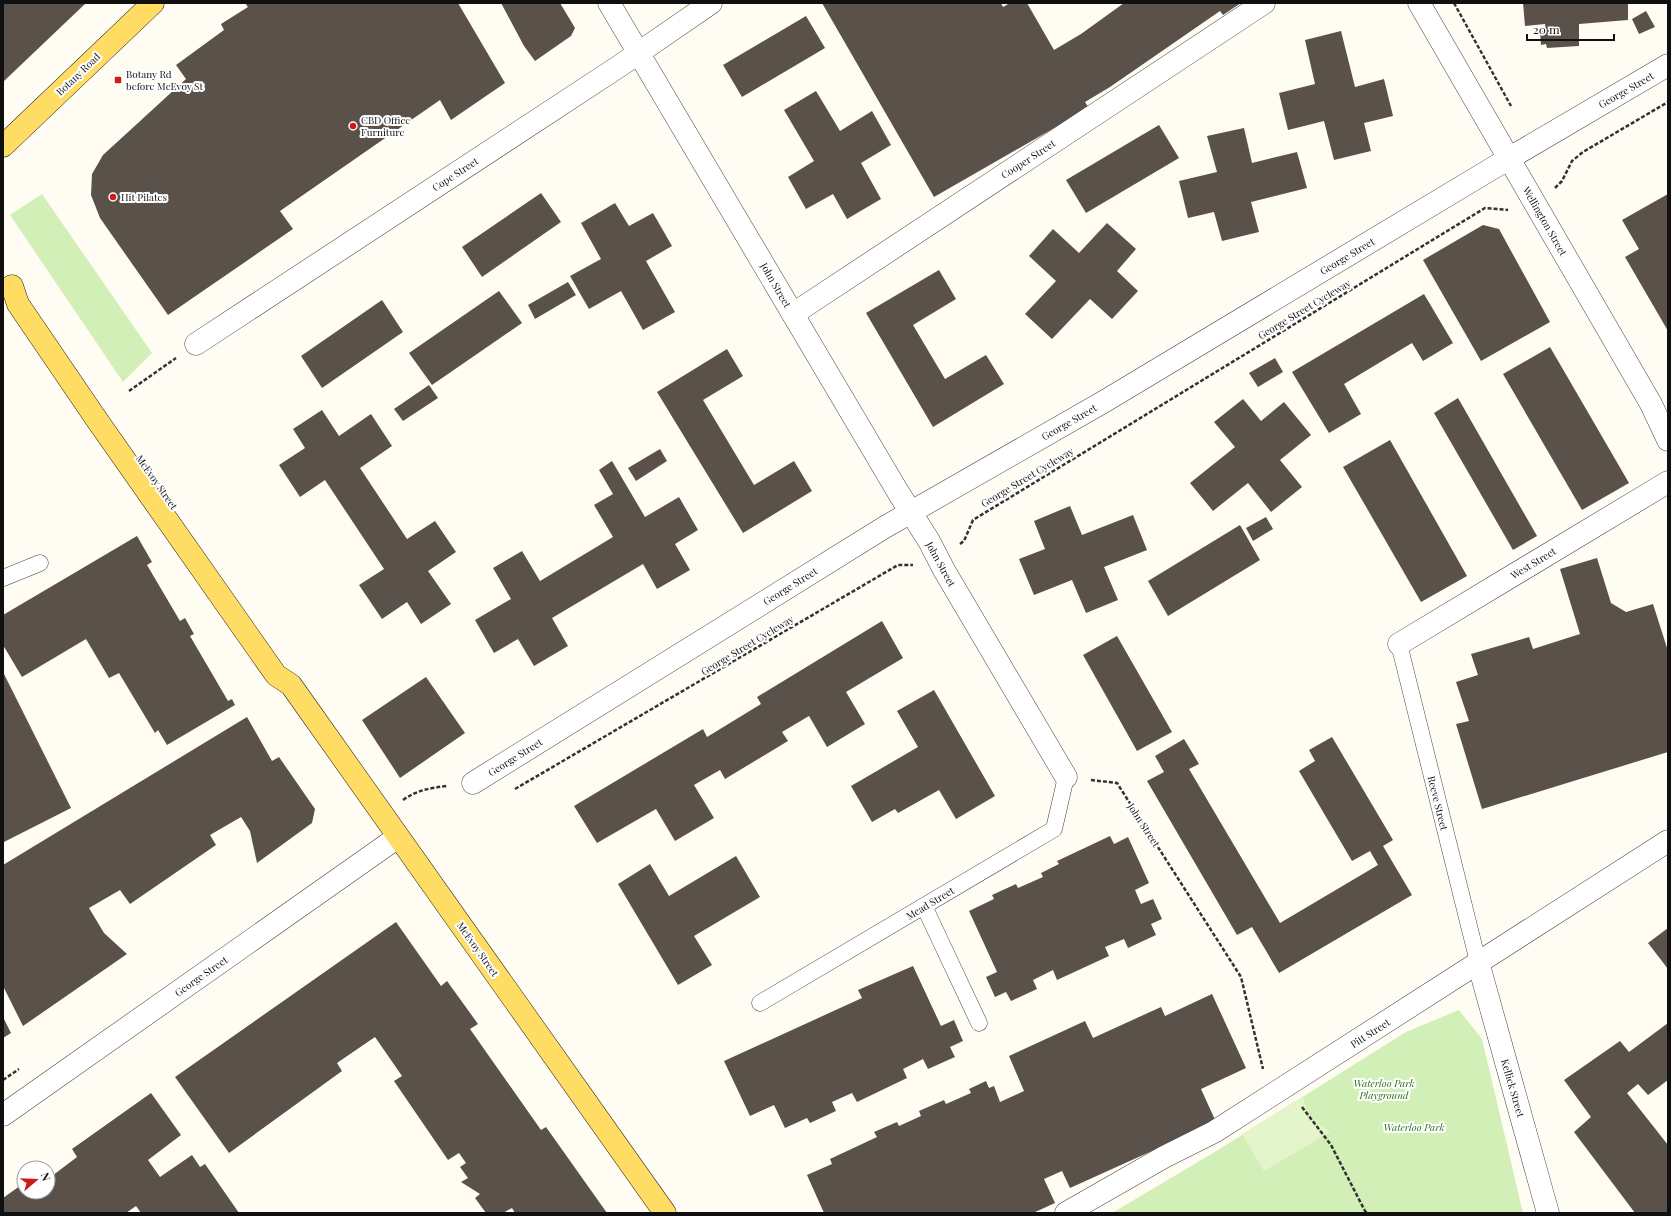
<svg xmlns="http://www.w3.org/2000/svg" width="1671" height="1216" viewBox="0 0 1671 1216" font-family="'Playfair Display',serif">
	<style>
		.green { fill: #d3efb8 }
		.pitch { fill: #e5f5cb }
		.building { fill: #5a514b }
		.lines { fill: none; stroke-linecap: round; stroke-linejoin: round }
		.service-casing { stroke: #434343; stroke-width: 17 }
		.minor-casing { stroke: #434343; stroke-width: 23 }
		.primary-casing { stroke: #212121; stroke-width: 23 }
		.path { stroke: #323232; stroke-width: 2.5; stroke-dasharray: 4 2; stroke-linecap: butt }
		.service { stroke: #fff; stroke-width: 16 }
		.minor { stroke: #fff; stroke-width: 22 }
		.primary { stroke: #ffdc63; stroke-width: 22 }
		.poi-dot { fill: #d0181d; stroke: #fff; stroke-width: 1.5 }
		.labels { text-anchor: middle; stroke-width: 4; stroke-linejoin: round; paint-order: stroke }
		.street-label { font-size: 10px; fill: #101010; stroke: #fff }
		.poi-label { font-size: 10px; fill: #101010; stroke: #fff; text-anchor: start }
		.park-label { font-size: 10px; font-style: italic; fill: #297018; stroke: #fff }
	</style>
	<rect width="100%" height="100%" fill="#fffdf3"/>
	<g class="green">
		<polygon points="42,194 152,353 123,382 10,215"/>
		<polygon points="1459,1010 1482,1039 1523,1213 1112,1213 1218,1150 1406,1032"/>
	</g>
	<polygon class="pitch" points="1303,1096 1307,1112 1321,1126 1330,1132 1264,1171 1242,1134"/>
	<g class="building">
		<polygon points="3,3 86,3 3,82"/>
		<polygon points="245,3 458,3 505,83 451,120 440,100 280,211 293,229 168,315 100,218 91,195 92,174 103,155 186,79 176,65 224,30 221,24 248,7"/>
		<polygon points="501,3 560,3 575,28 571,36 535,61 524,46"/>
		<polygon points="822,3 1001,3 1003,7 1010,3 1027,3 1054,50 1081,34 1124,3 1241,3 1223,15 1220,11 1110,87 1085,102 1089,108 934,197"/>
		<polygon points="1523,3 1628,3 1628,20 1579,24 1579,46 1547,48 1546,44 1541,45 1540,31 1546,30 1545,24 1525,26"/>
		<polygon points="1646,11 1655,27 1639,34 1632,19"/>
		<polygon points="806,16 825,48 742,97 723,65"/>
		<polygon points="1341,31 1355,87 1384,79 1393,116 1364,123 1371,151 1334,160 1324,121 1288,130 1279,93 1315,84 1305,40"/>
		<polygon points="816,91 840,131 872,111 891,145 861,163 881,199 847,219 833,194 806,209 788,177 814,161 784,110"/>
		<polygon points="1159,125 1179,158 1086,213 1066,180"/>
		<polygon points="1244,128 1252,163 1297,152 1307,188 1251,202 1259,232 1222,241 1214,212 1188,218 1179,181 1217,172 1207,136"/>
		<polygon points="541,193 561,222 482,277 462,247"/>
		<polygon points="1668,194 1668,331 1625,257 1639,249 1622,220"/>
		<polygon points="615,203 629,226 653,213 672,246 646,261 675,312 643,330 621,291 589,309 570,276 601,259 581,223"/>
		<polygon points="1107,223 1136,249 1117,271 1138,291 1112,319 1090,299 1052,339 1025,314 1056,281 1029,256 1053,229 1079,253"/>
		<polygon points="1483,225 1499,229 1550,322 1481,361 1423,260"/>
		<polygon points="939,270 956,299 913,325 945,379 986,355 1004,384 933,427 866,313"/>
		<polygon points="568,282 576,295 535,319 528,305"/>
		<polygon points="499,291 522,323 432,385 409,353"/>
		<polygon points="1424,294 1453,343 1423,361 1412,343 1344,384 1361,414 1329,433 1292,372"/>
		<polygon points="382,300 403,332 322,388 301,356"/>
		<polygon points="1550,347 1629,483 1582,510 1503,374"/>
		<polygon points="727,349 743,376 703,400 754,485 794,461 812,491 743,533 657,392"/>
		<polygon points="1275,358 1283,372 1258,387 1249,373"/>
		<polygon points="429,385 438,398 403,421 394,409"/>
		<polygon points="1458,398 1537,536 1513,550 1434,413"/>
		<polygon points="1243,399 1261,421 1284,402 1311,435 1280,460 1302,487 1271,512 1248,483 1213,511 1190,483 1235,447 1214,422"/>
		<polygon points="322,410 339,436 371,414 392,446 360,468 407,539 435,521 456,552 428,571 451,604 421,624 407,602 382,619 359,585 384,569 325,480 300,497 279,465 305,448 293,429"/>
		<polygon points="1390,440 1467,576 1421,602 1343,467"/>
		<polygon points="660,449 667,461 636,481 628,468"/>
		<polygon points="612,461 645,517 679,497 698,530 675,544 690,570 657,589 643,564 552,618 568,646 534,666 518,639 494,653 475,620 511,599 493,568 522,551 540,581 613,537 594,505 613,494 599,470"/>
		<polygon points="1070,506 1082,535 1133,515 1147,550 1104,567 1118,600 1086,613 1072,580 1034,595 1019,559 1045,549 1034,521"/>
		<polygon points="1266,517 1273,529 1253,541 1246,528"/>
		<polygon points="1240,525 1260,560 1168,616 1148,581"/>
		<polygon points="137,536 152,562 147,565 180,621 185,618 194,634 190,636 228,701 232,699 235,705 167,745 158,730 155,733 119,673 109,678 86,639 22,677 3,645 3,615"/>
		<polygon points="1597,558 1611,603 1626,612 1653,604 1668,651 1668,752 1482,809 1456,724 1469,721 1456,682 1478,675 1471,654 1529,637 1533,649 1580,634 1560,569"/>
		<polygon points="882,621 903,658 846,692 865,724 827,747 809,716 782,732 788,741 725,779 720,770 694,785 714,818 675,841 656,809 597,843 574,806 703,729 707,737 761,704 757,697"/>
		<polygon points="1117,636 1172,732 1137,751 1083,655"/>
		<polygon points="3,672 71,808 4,842 3,839"/>
		<polygon points="426,677 465,733 400,778 362,720"/>
		<polygon points="934,690 995,796 956,819 939,790 898,813 895,809 872,822 851,786 918,747 897,711"/>
		<polygon points="247,717 272,761 279,757 315,809 312,823 257,863 250,831 241,817 210,835 216,845 130,904 120,890 89,908 104,933 127,954 23,1026 3,986 3,865"/>
		<polygon points="1332,737 1393,840 1383,846 1412,895 1279,973 1252,927 1237,935 1147,781 1164,772 1155,756 1184,739 1199,764 1189,769 1280,923 1378,865 1370,851 1352,861 1299,771 1315,761 1309,750"/>
		<polygon points="1110,836 1114,844 1128,837 1149,883 1135,890 1141,904 1153,899 1162,919 1151,924 1156,935 1128,948 1124,939 1105,947 1109,956 1057,980 1053,970 1033,980 1037,989 1011,1001 1006,992 995,997 986,977 997,972 969,911 994,899 992,895 1016,884 1018,888 1043,877 1041,873 1059,864 1057,861"/>
		<polygon points="736,856 760,897 694,936 712,965 678,985 618,884 650,864 669,896"/>
		<polygon points="396,922 441,986 447,981 478,1024 470,1029 541,1130 546,1127 607,1213 515,1213 512,1208 503,1213 486,1213 475,1198 480,1194 461,1182 468,1178 460,1167 466,1163 459,1153 448,1160 394,1081 402,1076 375,1037 337,1063 342,1071 229,1153 175,1077"/>
		<polygon points="1668,928 1668,969 1648,943"/>
		<polygon points="913,966 941,1026 954,1020 963,1041 950,1047 955,1057 928,1069 923,1059 903,1069 907,1078 857,1102 852,1093 832,1102 836,1111 810,1123 807,1118 785,1128 774,1105 750,1116 724,1061 862,998 858,990"/>
		<polygon points="1212,994 1246,1068 1201,1089 1216,1122 1070,1188 1062,1171 1044,1179 1055,1203 1033,1213 824,1213 807,1175 832,1164 830,1159 877,1137 874,1132 897,1122 899,1126 921,1116 919,1111 944,1100 946,1104 971,1093 969,1089 986,1081 989,1088 994,1086 1000,1102 1024,1091 1009,1056 1085,1021 1093,1038 1161,1007 1165,1016"/>
		<polygon points="3,1017 11,1033 3,1038"/>
		<polygon points="1668,1023 1668,1080 1648,1095 1638,1084 1627,1093 1668,1145 1668,1213 1635,1213 1574,1132 1591,1117 1564,1080 1620,1041 1629,1052"/>
		<polygon points="151,1093 181,1135 148,1160 160,1177 192,1155 200,1167 205,1164 239,1213 141,1213 136,1206 126,1213 3,1213 3,1198 24,1183 24,1192 48,1192 48,1170 52,1176 77,1157 72,1149"/>
	</g>
	<g class="lines">
		<g class="service-casing">
			<g id="service">
				<polyline points="3,578 40,563"/>
				<polyline points="1399,644 1478,962"/>
				<polyline points="924,906 979,1023"/>
				<polyline points="760,1003 1054,829 1066,777"/>
			</g>
		</g>
		<g class="minor-casing">
			<g id="minor">
				<polyline points="609,3 898,492 929,541 944,570 1066,777"/>
				<polyline points="1419,3 1651,404 1668,440"/>
				<polyline points="793,314 1264,3"/>
				<polyline points="196,344 618,67 711,3"/>
				<polyline points="1399,644 1668,482"/>
				<polyline points="473,783 885,527 1105,401 1508,159 1668,65"/>
				<polyline points="1478,962 1548,1213"/>
				<polyline points="3,1115 398,837"/>
				<polyline points="1066,1213 1164,1157 1214,1132 1668,841"/>
			</g>
		</g>
		<g class="primary-casing">
			<g id="primary">
				<polyline points="3,146 153,3"/>
				<polyline points="12,286 18,304 97,420 276,675 291,685 665,1213"/>
			</g>
		</g>
		<g class="path">
			<polyline points="1454,3 1511,106"/>
			<polyline points="1555,188 1562,181 1572,161 1583,152 1668,102"/>
			<polyline points="129,391 176,358"/>
			<polyline points="960,544 964,541 973,520 1485,208 1508,210"/>
			<polyline points="1091,780 1117,783 1241,977 1263,1069"/>
			<polyline points="515,789 898,565 913,565"/>
			<path d="M403 800C417 790 430 788 447 786"/>
			<polyline points="3,1080 19,1069"/>
			<polyline points="1302,1107 1331,1145 1365,1211 1367,1213"/>
		</g>
		<use href="#service" class="service"/>
		<use href="#minor" class="minor"/>
		<use href="#primary" class="primary"/>
	</g>
	<g class="poi-dot">
		<rect x="114" y="76" width="8" height="8" rx="2"/>
		<circle cx="353" cy="126" r="4"/>
		<circle cx="113" cy="197" r="4"/>
	</g>
	<g class="labels">
		<g class="street-label">
			<text transform="translate(78 74) rotate(-44)" y="4">Botany Road</text>
			<text transform="translate(1626 90) rotate(-30)" y="4">George Street</text>
			<text transform="translate(1028 159) rotate(-33)" y="4">Cooper Street</text>
			<text transform="translate(455 174) rotate(-33)" y="4">Cope Street</text>
			<text transform="translate(1545 221) rotate(60)" y="4">Wellington Street</text>
			<text transform="translate(1347 256) rotate(-31)" y="4">George Street</text>
			<text transform="translate(776 285) rotate(60)" y="4">John Street</text>
			<text transform="translate(1304 309) rotate(-31)" y="4">George Street Cycleway</text>
			<text transform="translate(1069 422) rotate(-30)" y="4">George Street</text>
			<text transform="translate(1027 477) rotate(-31)" y="4">George Street Cycleway</text>
			<text transform="translate(157 482) rotate(55)" y="4">McEvoy Street</text>
			<text transform="translate(1533 563) rotate(-31)" y="4">West Street</text>
			<text transform="translate(941 564) rotate(61)" y="4">John Street</text>
			<text transform="translate(790 586) rotate(-32)" y="4">George Street</text>
			<text transform="translate(747 645) rotate(-31)" y="4">George Street Cycleway</text>
			<text transform="translate(515 757) rotate(-32)" y="4">George Street</text>
			<text transform="translate(1438 803) rotate(76)" y="4">Reeve Street</text>
			<text transform="translate(1144 825) rotate(57)" y="4">John Street</text>
			<text transform="translate(930 903) rotate(-31)" y="4">Mead Street</text>
			<text transform="translate(478 949) rotate(55)" y="4">McEvoy Street</text>
			<text transform="translate(201 976) rotate(-35)" y="4">George Street</text>
			<text transform="translate(1370 1033) rotate(-33)" y="4">Pitt Street</text>
			<text transform="translate(1513 1088) rotate(74)" y="4">Kellick Street</text>
		</g>
		<g class="poi-label">
			<text x="126" y="78">Botany Rd<tspan x="126" dy="12">before McEvoy St</tspan></text>
			<text x="361" y="124">CBD Office<tspan x="361" dy="12">Furniture</tspan></text>
			<text x="121" y="201">Hit Pilates</text>
		</g>
		<g class="park-label">
			<text x="1384" y="1087">Waterloo Park<tspan x="1384" dy="12">Playground</tspan></text>
			<text x="1414" y="1131">Waterloo Park</text>
		</g>
	</g>
	<rect width="1671" height="1216" fill="none" stroke="#101010" stroke-width="8"/>
	<g transform="translate(36 1180) rotate(71)"><circle r="19" fill="#ffffff" stroke="#9f9f9f"/>
	<path d="M0-3L7 15L0 10L-7 15Z" fill="#d0181d"/>
	<text y="-6" font-size="11" font-weight="bold" text-anchor="middle" fill="#101010">N</text>
	</g>
	<path d="M1527 34v6h87v-6" fill="none" stroke="#101010" stroke-width="2"/>
	<text x="1533" y="34" font-size="12" fill="#101010" stroke="#ffffff" stroke-width="3" paint-order="stroke">20 m</text>
</svg>
